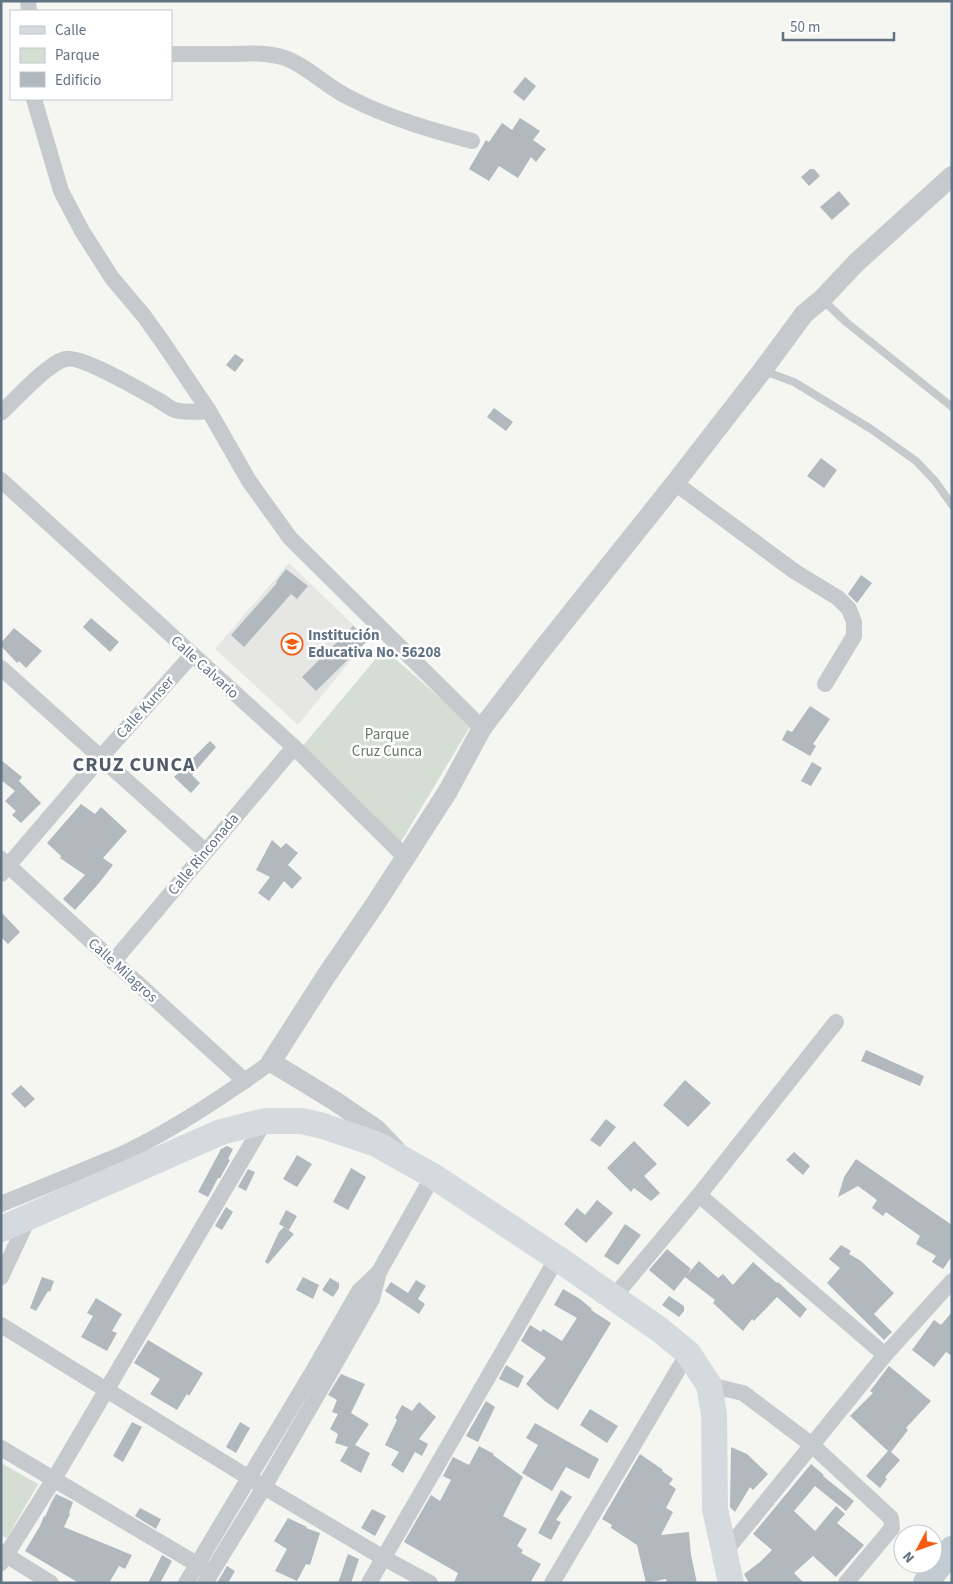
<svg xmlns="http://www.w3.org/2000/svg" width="953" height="1584" viewBox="0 0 953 1584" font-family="'Source Sans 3',sans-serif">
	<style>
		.built { fill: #e6e7e5 }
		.green { fill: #d5ded2 }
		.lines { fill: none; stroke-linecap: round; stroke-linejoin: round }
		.river { stroke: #c2ccd2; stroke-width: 26 }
		.building { fill: #b1b8be }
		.service { stroke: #c7cacd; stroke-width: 8 }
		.minor { stroke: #c7cacd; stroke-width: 16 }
		.tertiary { stroke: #c7cacd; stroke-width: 20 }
		.primary { stroke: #d5dadf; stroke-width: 26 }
		.labels { text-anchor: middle; stroke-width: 5; stroke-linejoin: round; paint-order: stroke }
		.poi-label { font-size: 15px; font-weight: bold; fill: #617285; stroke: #fff; text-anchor: start }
		.street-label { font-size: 15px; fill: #617285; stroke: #fff }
		.park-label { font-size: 15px; fill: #637c61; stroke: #fff }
		.district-label { font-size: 20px; font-weight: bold; letter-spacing: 1px; fill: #505c6a; stroke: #fff }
	</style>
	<rect width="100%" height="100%" fill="#f5f6f1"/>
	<polygon class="built" points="289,563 368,639 298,725 215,649"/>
	<g class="green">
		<polygon points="384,649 471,725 399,845 301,748"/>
		<polygon points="1,1463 38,1484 7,1538 1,1535"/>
	</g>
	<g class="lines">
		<polyline class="river" points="926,1583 952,1549"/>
	</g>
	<g class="building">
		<polygon points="525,77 536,86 524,101 513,92"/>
		<polygon points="520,118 540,131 533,140 546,149 536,162 531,157 518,178 499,166 489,181 469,169 486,140 489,142 502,123 512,130"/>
		<polygon points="810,169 814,169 820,176 809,186 801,177"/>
		<polygon points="839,191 850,204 832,220 820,207"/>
		<polygon points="235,354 244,360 235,372 226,365"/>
		<polygon points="494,408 513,422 506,431 487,417"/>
		<polygon points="821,458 837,470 824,488 807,476"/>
		<polygon points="286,569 308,586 297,599 291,594 244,647 231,635 277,583 276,582"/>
		<polygon points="861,575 872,583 857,603 848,594"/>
		<polygon points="91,618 119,642 110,652 83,627"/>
		<polygon points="353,626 368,640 316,691 302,677"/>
		<polygon points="14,628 42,651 26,668 19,661 17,663 1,646 1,643"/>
		<polygon points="810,706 830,719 813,744 816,746 810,756 782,740 787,730 792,732"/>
		<polygon points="210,741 216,747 192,775 200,783 191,793 174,777"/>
		<polygon points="1,760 22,777 19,781 41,803 21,823 12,815 16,811 5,801 15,791 1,780"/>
		<polygon points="812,762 822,768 811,786 801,781"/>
		<polygon points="81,804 95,814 101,807 127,831 103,858 113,865 99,883 75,910 63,899 85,875 60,858 61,856 47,843"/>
		<polygon points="272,840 281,848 286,843 298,853 288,865 302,878 292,889 284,881 269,901 258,893 270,877 256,870"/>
		<polygon points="1,912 20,932 8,944 1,937"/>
		<polygon points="866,1050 924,1076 920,1086 861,1061"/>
		<polygon points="685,1080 711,1103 688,1127 663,1105"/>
		<polygon points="21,1085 35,1099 25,1108 11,1094"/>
		<polygon points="606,1119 616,1127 600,1147 590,1140"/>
		<polygon points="634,1141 657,1164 644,1176 660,1193 651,1201 634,1188 631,1192 607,1168"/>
		<polygon points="227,1146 233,1149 228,1159 230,1160 220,1178 218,1178 208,1197 198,1192 221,1149"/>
		<polygon points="794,1152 810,1166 803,1175 786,1160"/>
		<polygon points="297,1155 312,1164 297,1187 283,1179"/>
		<polygon points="856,1159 952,1225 952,1256 943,1269 932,1262 936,1256 916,1244 920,1236 886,1212 883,1216 872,1208 877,1200 858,1186 838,1197 844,1177"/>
		<polygon points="351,1168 366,1177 348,1210 333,1202"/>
		<polygon points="248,1169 255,1172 246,1191 238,1187"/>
		<polygon points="597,1200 613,1213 586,1243 564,1224 577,1208 585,1215"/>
		<polygon points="226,1207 233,1212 222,1230 215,1226"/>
		<polygon points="286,1210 297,1216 289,1230 279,1224"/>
		<polygon points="625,1224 641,1235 618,1265 604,1256"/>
		<polygon points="284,1227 294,1234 268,1264 265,1262 279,1232"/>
		<polygon points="841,1245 851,1251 849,1254 861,1261 894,1293 874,1314 892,1332 884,1340 827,1283 840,1268 829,1259"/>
		<polygon points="667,1249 691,1269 687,1275 699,1261 718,1278 723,1274 733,1285 753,1262 777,1283 778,1282 807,1309 800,1318 777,1297 754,1321 752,1319 743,1331 713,1303 715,1300 685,1277 674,1291 649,1270"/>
		<polygon points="42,1277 54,1281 50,1292 48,1291 36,1311 30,1308"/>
		<polygon points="303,1277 319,1285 313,1299 296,1290"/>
		<polygon points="330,1278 339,1283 339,1288 333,1297 322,1290"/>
		<polygon points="416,1280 426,1286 418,1299 425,1304 419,1314 385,1291 391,1282 408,1293"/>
		<polygon points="563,1289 580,1299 592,1309 591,1310 611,1323 558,1410 546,1402 526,1384 546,1358 521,1341 530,1325 541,1332 543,1329 562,1341 577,1318 554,1305"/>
		<polygon points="669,1296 684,1306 684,1311 679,1317 662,1305"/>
		<polygon points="96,1298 122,1314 112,1331 117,1333 107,1351 81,1337 93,1316 87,1313"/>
		<polygon points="952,1312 952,1356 946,1352 934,1367 912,1350 934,1320 941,1325"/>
		<polygon points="148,1340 203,1373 189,1396 187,1394 177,1410 150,1394 160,1379 134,1363"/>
		<polygon points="506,1365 524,1376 518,1388 499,1379"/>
		<polygon points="889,1366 931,1401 906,1428 908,1430 891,1452 900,1460 885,1477 887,1479 880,1488 866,1476 888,1451 850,1416 873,1393 870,1391"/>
		<polygon points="341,1374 365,1384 351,1413 369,1424 355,1445 370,1453 361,1473 340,1461 348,1447 335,1443 338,1434 330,1429 338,1414 332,1412 337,1400 328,1395"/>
		<polygon points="486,1401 495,1407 478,1442 466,1436"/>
		<polygon points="419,1402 436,1417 419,1439 428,1444 422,1456 415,1452 403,1473 391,1465 399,1452 385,1445 397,1420 395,1418 402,1405 412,1411"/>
		<polygon points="590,1409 618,1426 607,1443 580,1425"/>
		<polygon points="132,1422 142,1427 123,1462 113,1456"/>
		<polygon points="240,1422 250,1428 236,1453 226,1447"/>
		<polygon points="535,1423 599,1459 589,1479 566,1467 552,1491 522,1473 538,1445 526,1438"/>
		<polygon points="479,1446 494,1454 493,1455 523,1477 503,1516 527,1529 517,1546 523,1550 521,1553 541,1564 530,1583 454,1583 458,1573 404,1542 431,1495 440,1501 451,1480 443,1476 453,1457 469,1465"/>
		<polygon points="731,1447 747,1454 768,1474 753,1490 750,1487 735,1512 730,1507"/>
		<polygon points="640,1454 663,1470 662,1471 673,1479 669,1484 676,1489 666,1508 673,1512 661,1535 689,1532 691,1555 697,1583 667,1583 666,1579 646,1583 637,1545 611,1528 612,1525 602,1519"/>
		<polygon points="811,1464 824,1475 823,1476 854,1501 846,1511 815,1486 794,1511 815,1531 836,1506 845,1514 837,1523 864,1545 836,1577 813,1556 794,1573 804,1583 749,1583 744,1574 760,1562 772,1550 753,1534"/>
		<polygon points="561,1490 572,1497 556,1520 561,1522 551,1540 538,1533"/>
		<polygon points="56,1494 73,1502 69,1513 70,1514 64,1527 132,1555 125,1569 119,1566 109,1583 79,1583 25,1551 40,1526 44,1516 45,1517 51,1503"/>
		<polygon points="140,1508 161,1519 156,1529 135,1516"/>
		<polygon points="372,1509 386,1516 375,1536 361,1528"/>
		<polygon points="288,1518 307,1527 306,1528 320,1533 310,1565 306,1564 297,1581 275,1571 287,1549 274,1541"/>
		<polygon points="348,1554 359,1559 351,1583 338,1583"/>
		<polygon points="162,1555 172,1561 160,1583 148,1583"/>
		<polygon points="227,1566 235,1571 228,1583 217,1583"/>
	</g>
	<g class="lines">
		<g class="service">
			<polyline points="823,300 846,322 952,407"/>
			<polyline points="764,371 794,382 871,429 916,461 935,481 952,505"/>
		</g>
		<g class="minor">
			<polyline points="28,1 29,11"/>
			<path d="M171 54C193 54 215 54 236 54 252 53 267 53 282 57 307 65 326 87 350 98 389 118 431 130 472 141"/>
			<polyline points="34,99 61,191 82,231 112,278 144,316 164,344 209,411 249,481 290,538 482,728"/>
			<path d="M1 413C16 399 47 364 65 359 81 355 142 391 158 400 164 403 169 408 175 410 186 413 198 412 209 411"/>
			<polyline points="1,480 294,747 405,857"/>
			<polyline points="675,483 794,571 838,598 849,609 854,622 854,636 825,684"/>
			<polyline points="1,668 205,851"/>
			<polyline points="1,859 245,1081"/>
			<polyline points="1,874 101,757 192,655"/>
			<polyline points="113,962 294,747"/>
			<path d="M126 1173 118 1156C172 1131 223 1097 271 1062"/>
			<polyline points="699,1195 885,1355"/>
			<polyline points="1,1204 118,1156"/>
			<polyline points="1,1277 29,1217"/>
			<polyline points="612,1299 699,1195 836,1022"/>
			<polyline points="1,1325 264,1487 382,1557 430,1583"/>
			<polyline points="709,1385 743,1393 812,1445 891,1518 892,1528 846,1583"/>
			<polyline points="1,1448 205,1569"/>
			<polyline points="1,1552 51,1583"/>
			<polyline points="724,1553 885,1355 952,1281"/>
			<polyline points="1,1563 54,1479 265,1121"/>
			<polyline points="186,1583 313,1371 359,1291 379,1272"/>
			<polyline points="205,1583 264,1487 327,1378 372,1299 379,1272 433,1176"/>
			<polyline points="369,1583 557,1258"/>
			<polyline points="552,1583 688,1353"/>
		</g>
		<polyline class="tertiary" points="396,1150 376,1129 335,1101 271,1062 326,976 376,903 448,791 482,728 537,656 675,483 762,371 804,314 822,299 856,263 952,176"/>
		<polyline class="primary" points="1,1229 221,1132 265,1121 302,1121 323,1126 376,1144 433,1176 557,1258 660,1330 688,1353 709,1385 714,1414 715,1509 731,1583"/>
	</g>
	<defs>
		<g id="school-ring" transform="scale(1.125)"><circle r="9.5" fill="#fff" stroke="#f55e12" stroke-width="1.5"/><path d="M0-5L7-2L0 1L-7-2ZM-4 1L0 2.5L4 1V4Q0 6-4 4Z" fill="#f55e12"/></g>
	</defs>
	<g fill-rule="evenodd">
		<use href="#school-ring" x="292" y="644"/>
	</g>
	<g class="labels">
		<g class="poi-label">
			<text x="308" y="640">Institución<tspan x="308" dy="17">Educativa No. 56208</tspan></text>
		</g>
		<g class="street-label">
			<text transform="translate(205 667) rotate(42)" y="5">Calle Calvario</text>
			<text transform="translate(145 707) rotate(-48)" y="5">Calle Kunser</text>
			<text transform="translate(203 854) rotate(-50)" y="5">Calle Rinconada</text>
			<text transform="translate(123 970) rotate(42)" y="5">Calle Milagros</text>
		</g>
		<g class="park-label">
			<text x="387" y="739">Parque<tspan x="387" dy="17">Cruz Cunca</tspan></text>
		</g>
		<g class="district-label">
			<text x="134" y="771">CRUZ CUNCA</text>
		</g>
	</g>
	<rect width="953" height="1584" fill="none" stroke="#617285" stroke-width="5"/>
	<rect x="10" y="10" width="162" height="90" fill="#ffffff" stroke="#c0c7ce"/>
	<rect x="20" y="26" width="25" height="8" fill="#d5dadf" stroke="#c0c7ce"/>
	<text x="55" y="35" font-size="15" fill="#617285">Calle</text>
	<rect x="20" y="48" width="25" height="15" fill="#d5ded2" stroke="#c0c7ce"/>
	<text x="55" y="60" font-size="15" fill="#617285">Parque</text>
	<rect x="20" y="72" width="25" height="15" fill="#b1b8be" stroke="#c0c7ce"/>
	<text x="55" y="85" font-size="15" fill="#617285">Edificio</text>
	<g transform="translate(918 1549) rotate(229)"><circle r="24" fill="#ffffff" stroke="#c0c7ce"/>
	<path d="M0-4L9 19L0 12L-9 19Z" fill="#f55e12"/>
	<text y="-8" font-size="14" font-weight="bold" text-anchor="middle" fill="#617285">N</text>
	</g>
	<path d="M783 32v8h111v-8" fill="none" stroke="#617285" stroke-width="2.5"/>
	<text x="790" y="32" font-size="15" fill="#617285" stroke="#ffffff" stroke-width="4" paint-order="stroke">50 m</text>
</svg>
